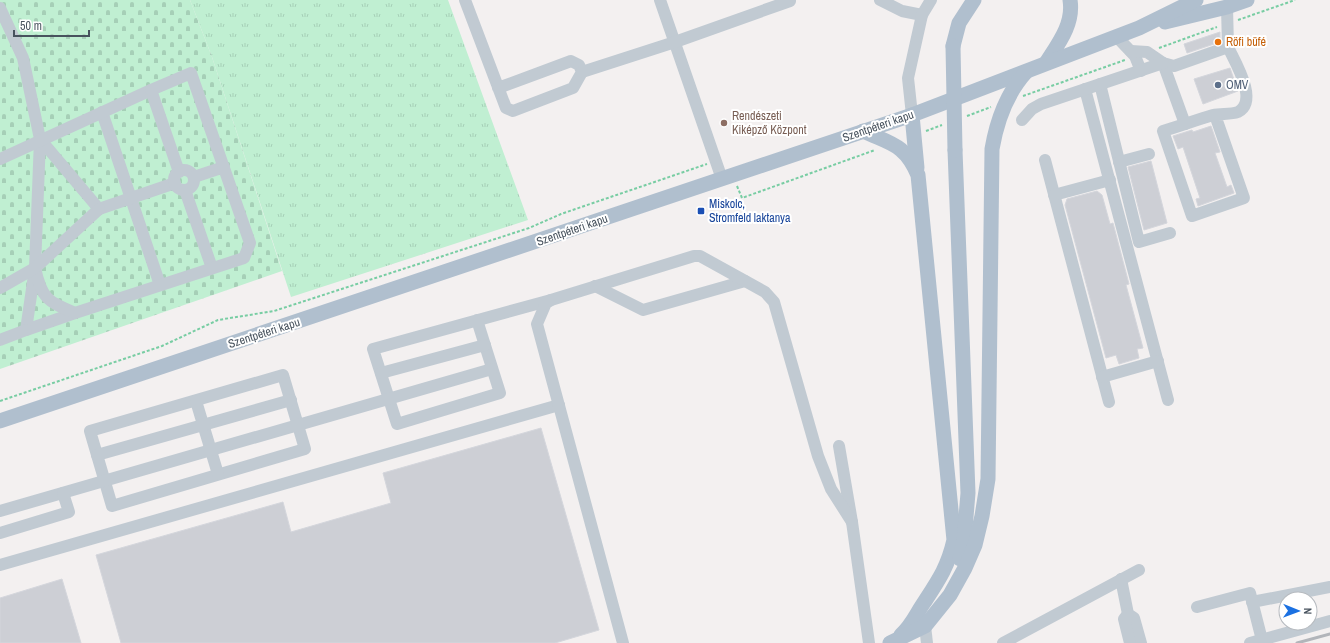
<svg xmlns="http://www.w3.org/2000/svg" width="1330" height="643" viewBox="0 0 1330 643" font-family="'Archivo Narrow',sans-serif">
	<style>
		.grass { fill: url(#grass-tufts) }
		.cemetery { fill: url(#cemetery-stones) }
		.building { fill: #cdcfd5; stroke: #d4d6dc }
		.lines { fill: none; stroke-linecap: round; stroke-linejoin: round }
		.path { stroke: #78cda3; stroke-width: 2; stroke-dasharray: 3 2; stroke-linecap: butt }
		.minor { stroke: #c1cad2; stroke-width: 12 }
		.major { stroke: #b0bfce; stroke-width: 15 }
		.rail { stroke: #b2b5ba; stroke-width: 3 }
		.major-bridge { stroke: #b0bfce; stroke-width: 15 }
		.food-dot { fill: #e8710a; stroke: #fff; stroke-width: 1.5 }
		.service-dot { fill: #5c6f8a; stroke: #fff; stroke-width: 1.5 }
		.education-dot { fill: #8d6e63; stroke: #fff; stroke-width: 1.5 }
		.transit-dot { fill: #1a4fb4; stroke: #fff; stroke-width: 1.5 }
		.labels { text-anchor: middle; stroke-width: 4; stroke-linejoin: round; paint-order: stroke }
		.food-label { font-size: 12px; fill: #c56008; stroke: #fff; text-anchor: start }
		.service-label { font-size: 12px; fill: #4e5e75; stroke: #fff; text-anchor: start }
		.education-label { font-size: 12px; fill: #785e54; stroke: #fff; text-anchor: start }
		.street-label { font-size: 12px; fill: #48535e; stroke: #fff }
		.transit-label { font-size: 12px; fill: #164399; stroke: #fff; text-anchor: start }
	</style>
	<defs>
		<pattern id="grass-tufts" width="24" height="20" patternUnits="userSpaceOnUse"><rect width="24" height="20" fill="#c0efd2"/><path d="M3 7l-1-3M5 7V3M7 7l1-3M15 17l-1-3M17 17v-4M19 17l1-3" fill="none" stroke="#a6cfb7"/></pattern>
		<pattern id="cemetery-stones" width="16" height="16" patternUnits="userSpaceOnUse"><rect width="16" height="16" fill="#c0efd2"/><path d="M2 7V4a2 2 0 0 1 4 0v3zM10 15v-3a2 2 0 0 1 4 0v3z" fill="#a6cfb7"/></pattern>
	</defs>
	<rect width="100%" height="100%" fill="#f3f0f0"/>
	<polygon class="grass" points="190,0 448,0 528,220 291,297 212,57"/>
	<polygon class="cemetery" points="0,0 190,0 212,57 282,271 0,369"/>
	<g class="building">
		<polygon points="1220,32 1220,42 1187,53 1184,44"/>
		<polygon points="1230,68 1238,91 1203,104 1194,79"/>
		<polygon points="1211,126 1220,152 1215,153 1227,187 1231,185 1234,193 1198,206 1196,199 1200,198 1183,147 1178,149 1173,136 1192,130 1193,132"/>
		<polygon points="1151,161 1167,223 1144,230 1128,167"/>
		<polygon points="1097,191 1102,195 1110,224 1113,223 1129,284 1126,285 1143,348 1137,349 1139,358 1119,364 1116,355 1106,358 1065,205 1067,199"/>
		<polygon points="541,428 599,630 555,643 121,643 96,555 283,502 291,532 391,503 383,473"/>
		<polygon points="62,579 81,643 0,643 0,598"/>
	</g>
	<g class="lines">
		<g class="path">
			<polyline points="1238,20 1295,0"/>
			<polyline points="1159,48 1217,27"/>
			<polyline points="1023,96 1125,60"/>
			<polyline points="967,116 991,107"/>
			<polyline points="926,131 942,125"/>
			<polyline points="737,186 742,198 875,150"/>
			<polyline points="0,401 162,346 218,320 274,311 529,228 561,214 707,164"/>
		</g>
		<g class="minor">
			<polyline points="465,0 506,108 513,111 573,88 582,72 579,65 571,61 498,88"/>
			<polyline points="660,0 722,179"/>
			<polyline points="880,0 902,11 922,15"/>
			<polyline points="0,8 23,58 40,139 35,268 26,330 75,313"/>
			<polyline points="1117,37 1135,56 1141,71"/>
			<polyline points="1131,51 1147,52 1163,63 1174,66 1228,47 1227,7"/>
			<polyline points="1163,63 1185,124"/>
			<polyline points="582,72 675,42 790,1"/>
			<polyline points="1100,84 1139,242 1170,233"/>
			<polyline points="1085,89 1168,400"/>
			<polyline points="102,112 160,285"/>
			<polyline points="912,115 908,78 922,15 931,0"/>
			<path d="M1215 115 1244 198 1192 216 1163 131C1180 126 1196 120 1213 115 1221 113 1230 115 1238 112 1259 101 1235 62 1228 47"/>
			<polyline points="1022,120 1032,109 1041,104 1163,63"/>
			<polyline points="40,139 99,209 175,183"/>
			<polyline points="0,159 151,90 179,172"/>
			<polyline points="1045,160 1109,402"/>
			<polyline points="1119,162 1149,154"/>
			<circle cx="184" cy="180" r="10"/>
			<polyline points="194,177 224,167"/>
			<polyline points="185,190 212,268"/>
			<polyline points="1054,195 1110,180"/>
			<path d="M35 268C42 299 47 301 75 313L244 258 250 243 191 73 151 90"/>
			<polyline points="595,286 643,310 745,281"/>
			<polyline points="0,288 35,268 99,209"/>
			<polyline points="477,320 500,393 397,424 373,349 551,300"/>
			<polyline points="0,340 26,330"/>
			<polyline points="381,373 485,345"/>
			<polygon points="283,375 305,449 112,506 90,431"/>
			<polyline points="1102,377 1158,361"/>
			<polyline points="196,401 218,474"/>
			<polyline points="839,446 852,522 869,643"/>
			<polyline points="97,455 291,400"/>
			<polyline points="0,511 492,369"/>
			<polyline points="0,533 69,512 63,493"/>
			<polyline points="0,565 559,405"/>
			<polyline points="1121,579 1128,614 1134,618 1141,643"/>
			<polyline points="1252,602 1330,587"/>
			<polyline points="1197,607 1250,593 1262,640"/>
			<polyline points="1128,614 1124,619 1130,643"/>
			<polyline points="925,626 927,643"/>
			<polyline points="623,643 537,324 546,303 551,300 694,256 700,256 765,292 774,302 818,456 831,489 852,522"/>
			<polyline points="1003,643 1139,570"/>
			<polyline points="1250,643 1330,621"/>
		</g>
		<g class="major">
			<polyline points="1165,22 1227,7 1247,0"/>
			<polyline points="953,46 959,23 974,0"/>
			<path d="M1046 63C1058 44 1074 24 1070 0"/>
			<polyline points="912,115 917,168"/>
			<path d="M863 131C891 144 905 144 918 175L954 540C948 567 938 581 923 604 915 616 912 625 901 635"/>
			<polyline points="955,150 968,493 964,541 960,559"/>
			<polyline points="0,421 912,115 1139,28 1196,0"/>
			<path d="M890 643 925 626 950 595 965 568 975 545 982 516 988 479 992 149C997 120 1006 94 1026 72"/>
		</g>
		<polyline class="rail" points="1297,643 1330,634"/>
		<polyline class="major-bridge" points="953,46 955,150"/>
	</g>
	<circle class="food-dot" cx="1218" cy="42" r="4"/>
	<circle class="service-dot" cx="1218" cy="85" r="4"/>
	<circle class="education-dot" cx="724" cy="123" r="4"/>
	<rect class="transit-dot" x="697" y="207" width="8" height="8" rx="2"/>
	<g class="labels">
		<g class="food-label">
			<text x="1226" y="46">Röfi büfé</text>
		</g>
		<g class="service-label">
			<text x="1226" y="89">OMV</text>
		</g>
		<g class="education-label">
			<text x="732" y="120">Rendészeti<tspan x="732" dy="14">Kiképző Központ</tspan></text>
		</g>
		<g class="street-label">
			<text transform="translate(878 126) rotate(-19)" y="4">Szentpéteri kapu</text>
			<text transform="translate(572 230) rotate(-19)" y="4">Szentpéteri kapu</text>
			<text transform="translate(264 333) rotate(-18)" y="4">Szentpéteri kapu</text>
		</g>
		<g class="transit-label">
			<text x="709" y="208">Miskolc,<tspan x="709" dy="14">Stromfeld laktanya</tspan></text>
		</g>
	</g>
	<g transform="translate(1298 611) rotate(91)"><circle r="19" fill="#ffffff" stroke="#b6babf"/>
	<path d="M0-3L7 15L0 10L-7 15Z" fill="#1b71e2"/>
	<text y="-6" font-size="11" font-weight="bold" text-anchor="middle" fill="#48535e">N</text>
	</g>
	<path d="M14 30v6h75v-6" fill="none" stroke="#48535e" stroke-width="2"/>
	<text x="20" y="30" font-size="12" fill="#48535e" stroke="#ffffff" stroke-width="3" paint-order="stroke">50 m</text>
</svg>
